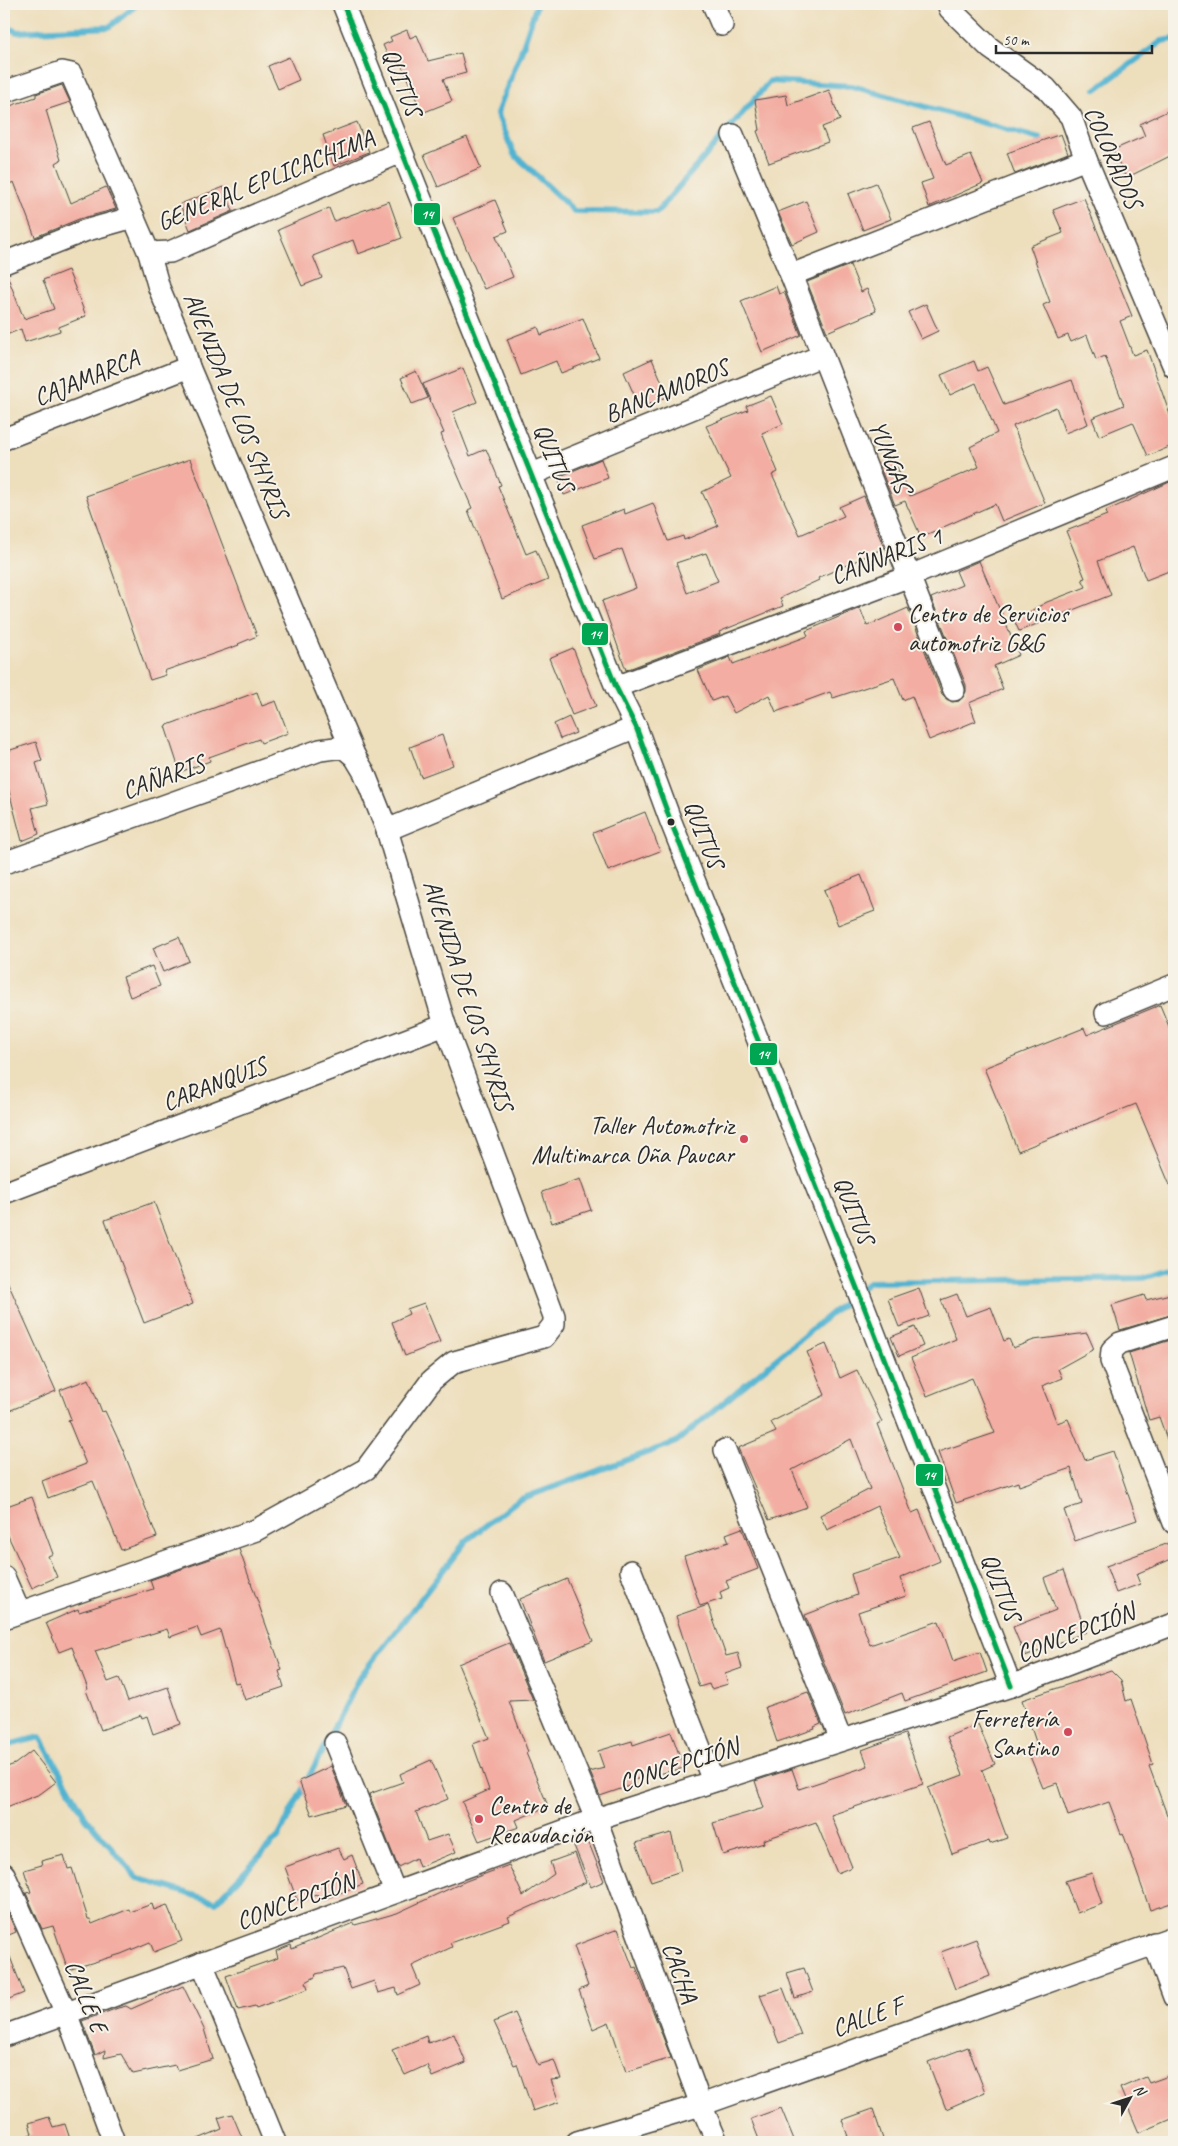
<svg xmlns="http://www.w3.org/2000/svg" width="1178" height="2146" viewBox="0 0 1178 2146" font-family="Caveat,sans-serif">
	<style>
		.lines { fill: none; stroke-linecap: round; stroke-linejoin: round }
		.stream { stroke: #51b3d0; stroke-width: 6 }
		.building { fill: #f3ada2; fill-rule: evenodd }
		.minor-casing { stroke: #484641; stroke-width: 24 }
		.minor { stroke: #fff; stroke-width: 21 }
		.bus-1-casing { stroke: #f7f3e8; stroke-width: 9 }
		.bus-1 { stroke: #00a651; stroke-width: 5 }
		.poi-dot { fill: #d1495b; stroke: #f7f3e8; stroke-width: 2 }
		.bus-dot { fill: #2b2b2b; stroke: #f7f3e8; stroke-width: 2 }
		.labels { text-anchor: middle; stroke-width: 4; stroke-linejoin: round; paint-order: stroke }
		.street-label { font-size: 25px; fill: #2b2b2b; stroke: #f7f3e8 }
		.poi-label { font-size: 25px; fill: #2b2b2b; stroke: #f7f3e8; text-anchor: start }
		.line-badge { stroke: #f7f3e8; stroke-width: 2 }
		.badge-label { font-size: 14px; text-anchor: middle; font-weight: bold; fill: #fff }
	</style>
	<rect width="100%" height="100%" fill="#f7f3e8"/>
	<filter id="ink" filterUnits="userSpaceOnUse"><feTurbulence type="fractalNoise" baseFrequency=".02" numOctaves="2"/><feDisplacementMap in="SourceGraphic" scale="10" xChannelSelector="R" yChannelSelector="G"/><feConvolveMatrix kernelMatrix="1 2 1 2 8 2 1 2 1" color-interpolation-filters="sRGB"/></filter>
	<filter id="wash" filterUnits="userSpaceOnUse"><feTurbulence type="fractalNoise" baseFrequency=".0096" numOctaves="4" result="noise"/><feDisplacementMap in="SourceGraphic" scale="20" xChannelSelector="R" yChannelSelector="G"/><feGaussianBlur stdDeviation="1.12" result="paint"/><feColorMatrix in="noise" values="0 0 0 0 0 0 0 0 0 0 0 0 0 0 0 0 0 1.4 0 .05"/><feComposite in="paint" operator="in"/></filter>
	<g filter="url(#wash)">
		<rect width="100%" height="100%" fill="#eddebc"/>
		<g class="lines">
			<g class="stream">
				<polyline points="537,4 521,52 497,113 514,154 574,211 657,212 770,81 852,86 1040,139"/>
				<polyline points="4,25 17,32 109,27 138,4"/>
				<polyline points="1096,89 1162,41 1174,39"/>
				<polyline points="4,1746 40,1737 86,1818 137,1878 216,1902 279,1836 359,1678 466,1541 518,1500 676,1442 869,1282 1143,1278 1174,1268"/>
			</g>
		</g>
		<g id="blocks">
			<g class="building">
				<polygon points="407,30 410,38 417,35 428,61 461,53 466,73 443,79 452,101 422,113 401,64 393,68 383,45 392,41 390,37"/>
				<polygon points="289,57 299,80 278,89 268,66"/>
				<polygon points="62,85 70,102 46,110 61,160 56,163 71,203 106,187 116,209 79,219 35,237 14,182 4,186 4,108 36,97 36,94"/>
				<polygon points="829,90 840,120 822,127 828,142 769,163 757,131 760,130 755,100 786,95 788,105"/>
				<polygon points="1174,108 1174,154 1126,178 1113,150 1145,136 1140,124"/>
				<polygon points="357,122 369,152 334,166 323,135"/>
				<polygon points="929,122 946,165 971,155 983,183 929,207 921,183 933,179 913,128"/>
				<polygon points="1061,134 1068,153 1015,174 1007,153"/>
				<polygon points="467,137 481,168 438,187 424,155"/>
				<polygon points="876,183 891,219 863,230 848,194"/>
				<polygon points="224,187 233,211 190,230 180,204"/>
				<polygon points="1084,198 1132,316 1120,321 1133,355 1147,350 1174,426 1174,445 1148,456 1133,422 1099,436 1092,418 1124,405 1105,356 1096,360 1087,335 1071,342 1068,335 1058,339 1043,305 1050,302 1030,246 1063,233 1053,210"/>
				<polygon points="495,200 508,231 496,236 513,277 484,289 453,218"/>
				<polygon points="389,201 402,238 358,254 353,240 313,256 322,278 302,286 278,230 329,208 334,221"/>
				<polygon points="806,201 819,232 792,244 778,212"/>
				<polygon points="850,265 861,292 867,289 876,311 827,332 807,282"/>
				<polygon points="68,270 86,316 59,327 60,331 25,342 21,329 4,336 4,275 7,275 24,319 54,309 43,280"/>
				<polygon points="776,286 779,294 784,292 801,335 762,352 741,301"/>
				<polygon points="926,304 938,331 921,339 908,312"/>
				<polygon points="583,318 599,358 561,373 556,361 521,375 507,339 538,327 541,335"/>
				<polygon points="652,359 668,396 640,408 624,372"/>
				<polygon points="974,361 978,371 987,367 1004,405 1072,380 1088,424 1065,433 1056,407 1013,426 1045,503 1002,521 995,504 921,537 905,501 895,505 879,465 893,459 910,496 979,467 970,447 997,433 976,383 950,395 941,375"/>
				<polygon points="463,368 477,402 453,412 470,456 486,449 501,485 498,486 526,554 536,550 548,580 502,599 468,510 472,508 444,443 441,434 444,433 423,384"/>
				<polygon points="416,371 428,398 412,404 401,378"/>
				<path d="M771 396 783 424 762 433 778 472 772 475 800 535 844 516 839 507 864 496 884 548 818 578 819 580 780 598 783 606 726 629 719 632 720 634 626 670 602 601 636 588 622 549 595 559 582 525 624 509 625 514 653 503 668 541 683 536 684 540 718 526 702 492 731 478 706 426 748 410 746 406ZM706 553 718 581 687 593 676 563Z"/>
				<polygon points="190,459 257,636 238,644 239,645 164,671 166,675 150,680 86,496"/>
				<polygon points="601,459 608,478 564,495 558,477"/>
				<polygon points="1174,480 1174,569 1146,580 1133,547 1098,561 1111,595 1019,631 1014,620 1047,602 1086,587 1082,579 1085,578 1066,531 1107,515 1106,511"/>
				<polygon points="979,561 1019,655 994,666 1003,689 969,703 976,721 929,740 912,696 903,700 894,678 833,698 830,692 776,712 769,695 734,713 725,696 712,701 698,670 730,657 733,664 808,636 806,631 860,608 867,626 908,608 942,695 952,702 959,701 966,692 966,685 931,598 962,585 956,571"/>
				<polygon points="573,648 596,706 572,715 549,658"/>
				<polygon points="257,692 262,706 276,701 288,733 261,743 259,739 209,757 210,761 180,772 165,726"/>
				<polygon points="569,717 576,733 560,739 554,724"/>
				<polygon points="442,735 453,765 421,777 410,747"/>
				<polygon points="36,742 42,761 36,763 48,804 32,808 39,834 22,841 4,772 4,752"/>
				<polygon points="645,812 660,851 608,871 593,833"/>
				<polygon points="861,875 875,911 838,925 824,890"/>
				<polygon points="179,937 189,961 163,972 153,948"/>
				<polygon points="152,966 160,986 130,997 123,977"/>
				<polygon points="1160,1005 1174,1039 1174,1195 1136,1104 1018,1151 984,1068 1084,1028 1087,1035"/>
				<polygon points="580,1179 591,1210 552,1223 542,1192"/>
				<polygon points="154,1202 193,1304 144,1323 105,1220"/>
				<polygon points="4,1274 56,1391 4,1413"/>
				<polygon points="919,1288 929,1316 899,1327 888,1299"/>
				<polygon points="1174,1293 1174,1314 1120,1330 1112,1305 1144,1295 1146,1300"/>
				<polygon points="957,1294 966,1316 991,1307 1004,1341 1009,1339 1013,1348 1034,1340 1087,1333 1094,1349 1058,1369 1062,1378 1042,1386 1057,1423 1068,1419 1085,1460 1113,1451 1137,1520 1075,1541 1064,1510 1082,1504 1071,1468 1019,1486 1018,1482 956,1503 938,1452 995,1433 972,1378 927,1396 911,1358 956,1339 941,1300"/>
				<polygon points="424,1303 440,1342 405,1356 392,1322 409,1314 407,1309"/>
				<polygon points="915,1327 923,1346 899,1356 891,1337"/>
				<polygon points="1174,1339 1174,1453 1172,1453 1159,1417 1149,1420 1129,1353"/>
				<polygon points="826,1344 840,1378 857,1370 882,1422 877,1424 912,1513 919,1510 940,1561 900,1578 906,1596 858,1612 870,1645 939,1621 953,1661 980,1652 987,1672 905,1701 902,1693 845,1715 805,1615 857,1595 851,1574 900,1558 877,1506 827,1530 820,1515 870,1489 851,1439 792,1470 807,1507 769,1520 738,1448 776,1432 771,1422 825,1395 807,1352"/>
				<polygon points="89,1379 102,1412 105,1411 123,1450 157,1537 121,1550 93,1481 48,1498 42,1481 86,1464 68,1420 71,1419 60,1390"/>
				<polygon points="32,1497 53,1554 48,1556 57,1577 32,1588 4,1527 4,1507"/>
				<polygon points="742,1528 758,1569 726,1581 729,1588 720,1592 722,1599 700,1606 684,1556 729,1542 726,1534"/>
				<polygon points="1169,1543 1174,1558 1136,1574 1140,1584 1116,1593 1106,1566"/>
				<polygon points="239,1549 282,1670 279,1671 284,1687 245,1700 239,1682 235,1683 220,1630 201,1637 197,1627 170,1637 167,1629 95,1651 108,1682 119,1678 128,1701 168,1687 181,1724 153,1734 147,1716 142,1718 141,1715 101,1730 86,1690 88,1689 72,1647 59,1652 46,1623 78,1609 79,1612 153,1589 150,1580"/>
				<polygon points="1064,1570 1086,1632 1025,1656 1013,1627 1056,1610 1044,1578"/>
				<polygon points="567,1579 593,1641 544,1661 520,1599"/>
				<polygon points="708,1605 726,1656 738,1653 742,1668 725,1674 728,1684 711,1689 709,1684 699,1687 676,1616"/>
				<polygon points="509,1643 533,1700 509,1701 528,1752 526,1753 548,1806 516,1820 519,1827 479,1841 462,1802 489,1790 473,1744 489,1738 458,1664"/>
				<polygon points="1111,1670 1121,1680 1126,1701 1131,1699 1153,1764 1149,1766 1170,1823 1174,1821 1174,1902 1150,1910 1123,1833 1121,1834 1109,1802 1068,1816 1057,1783 1043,1788 1027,1749 1037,1745 1022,1700"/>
				<polygon points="808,1692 821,1724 814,1727 815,1729 777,1742 765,1707"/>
				<polygon points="978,1724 995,1764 982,1770 1007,1838 990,1844 989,1841 952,1854 928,1788 963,1775 947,1737"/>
				<polygon points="671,1732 684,1768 633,1780 635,1784 600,1796 590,1772 604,1768 598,1751 632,1741 633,1745"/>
				<polygon points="905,1734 923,1784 831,1815 852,1867 837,1873 816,1822 763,1840 764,1843 723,1855 713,1823 764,1808 755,1781 792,1769 799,1789 868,1766 862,1750"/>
				<polygon points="32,1751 56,1782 40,1794 4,1808 4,1768 15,1764"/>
				<polygon points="431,1760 448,1799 416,1812 427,1841 448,1834 456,1852 419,1867 416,1858 398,1867 369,1794 403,1782 400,1774"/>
				<polygon points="331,1766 346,1805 312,1815 299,1781"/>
				<polygon points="671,1833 681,1871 651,1881 636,1843"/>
				<polygon points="586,1836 604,1881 591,1887 572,1841"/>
				<polygon points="338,1848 344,1859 352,1855 363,1884 319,1901 317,1895 297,1900 285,1867"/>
				<polygon points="575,1853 586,1882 508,1917 510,1921 450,1943 452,1947 412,1966 420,1985 398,1995 396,1988 378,1993 374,1981 351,1989 343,1968 316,1974 315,1977 306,1982 308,1989 256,2008 255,2006 238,2010 226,1976 278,1958 276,1951 291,1945 292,1949 354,1923 355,1925 397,1913 466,1881 509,1865 523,1896 554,1874 550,1862"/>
				<polygon points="64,1855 68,1869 72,1868 88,1919 90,1919 92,1924 129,1909 130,1912 152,1904 154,1910 167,1905 182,1941 154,1952 150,1942 121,1954 68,1970 53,1926 42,1929 26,1893 31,1892 24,1870 42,1865 41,1861"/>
				<polygon points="1092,1873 1102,1904 1077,1913 1065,1881"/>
				<polygon points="4,1904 16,1932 4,1937"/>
				<polygon points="618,1929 633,1968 636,1967 671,2058 626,2072 609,2022 593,2029 579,1990 588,1986 574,1946"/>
				<polygon points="976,1939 990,1976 955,1989 941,1952"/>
				<polygon points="5,1944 24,1993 4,2001 4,1945"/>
				<polygon points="804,1968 813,1992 795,1998 787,1973"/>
				<polygon points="183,1986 204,2029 213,2059 177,2070 175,2065 133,2074 121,2054 104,2058 105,2050 95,2055 82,2021 118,2008 126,2006 131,2009"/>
				<polygon points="783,1988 801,2035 779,2043 760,1995"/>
				<polygon points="515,2013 538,2065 554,2060 561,2079 551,2080 559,2102 533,2111 517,2064 514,2065 494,2022"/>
				<polygon points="454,2034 466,2063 432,2077 427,2065 405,2075 392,2050 426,2036 428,2043"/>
				<polygon points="968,2047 985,2092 946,2109 928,2062"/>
				<polygon points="1174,2074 1174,2118 1139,2133 1120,2088 1146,2077 1149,2083"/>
				<polygon points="781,2108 795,2142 760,2142 751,2119"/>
				<polygon points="873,2109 884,2142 850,2142 842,2120"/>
				<polygon points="232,2114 244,2142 191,2142 222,2129 218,2118"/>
				<polygon points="49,2117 53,2127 65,2124 71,2142 19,2142 18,2139 32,2134 29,2123"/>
			</g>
		</g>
	</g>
	<g filter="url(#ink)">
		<use href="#blocks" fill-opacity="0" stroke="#484641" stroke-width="1"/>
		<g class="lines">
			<g class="minor-casing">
				<g id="minor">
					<polyline points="343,4 616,687 636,727 671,822 858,1291 1011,1686"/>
					<polyline points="713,4 722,25"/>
					<polyline points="948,4 950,9 990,48 1046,88 1071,117 1086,159 1174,367"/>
					<polyline points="4,92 62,72 71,74 149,253 159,288 182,342 189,367 355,757"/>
					<polyline points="733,135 791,275 954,690"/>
					<polyline points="149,253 170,252 401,152"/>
					<polyline points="4,263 84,231 134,217"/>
					<polyline points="791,275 1086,159"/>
					<polyline points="4,439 189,367"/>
					<polyline points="532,474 821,356"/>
					<polyline points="616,687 910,576 1174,467"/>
					<polyline points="387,830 636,727"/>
					<polyline points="4,863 320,750 343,747 355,757 364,772 387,830 445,1025 554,1316 554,1324 544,1337 454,1362 431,1381 366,1469 256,1530 4,1618"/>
					<polyline points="1106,1013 1174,985"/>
					<polyline points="4,1193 445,1025"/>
					<polyline points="1174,1326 1120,1343 1112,1350 1111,1361 1174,1523"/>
					<polyline points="725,1450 841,1740"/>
					<polyline points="631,1571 713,1781"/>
					<polyline points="4,1577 19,1611"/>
					<polyline points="502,1593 596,1819 701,2105 717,2142"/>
					<polyline points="335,1743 395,1892"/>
					<polyline points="4,1874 66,2013 114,2142"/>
					<polyline points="1154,1943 1174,1997"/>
					<polyline points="202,1963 275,2142"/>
					<polyline points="4,2036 596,1819 1011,1686 1174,1624"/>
					<polyline points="577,2142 701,2105 1174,1937"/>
				</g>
			</g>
			<use href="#minor" class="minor"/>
			<g class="bus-1-casing">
				<polyline id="bus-1" points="343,4 616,687 636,727 671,822 858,1291 1011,1686"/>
			</g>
			<use href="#bus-1" class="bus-1"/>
		</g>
	</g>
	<g class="poi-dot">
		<circle cx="898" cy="627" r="5"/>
		<circle cx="744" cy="1139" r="5"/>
		<circle cx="1068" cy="1732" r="5"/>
		<circle cx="479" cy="1819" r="5"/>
	</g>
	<circle class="bus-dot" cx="671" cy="822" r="4.5"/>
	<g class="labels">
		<g class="street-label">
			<text transform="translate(403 82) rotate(69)" y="9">QUITUS</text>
			<text transform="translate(1114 157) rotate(66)" y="9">COLORADOS</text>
			<text transform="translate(265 179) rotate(-22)" y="9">GENERAL EPLICACHIMA</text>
			<text transform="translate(86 377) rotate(-22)" y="9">CAJAMARCA</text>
			<text transform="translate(666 390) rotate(-22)" y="9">BANCAMOROS</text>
			<text transform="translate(237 405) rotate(68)" y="9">AVENIDA DE LOS SHYRIS</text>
			<text transform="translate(891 456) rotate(68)" y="9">YUNGAS</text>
			<text transform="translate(555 457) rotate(68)" y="9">QUITUS</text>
			<text transform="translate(886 555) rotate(-21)" y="9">CAÑNARIS 1</text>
			<text transform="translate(163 776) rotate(-20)" y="9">CAÑARIS</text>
			<text transform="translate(705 834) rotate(69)" y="9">QUITUS</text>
			<text transform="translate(469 995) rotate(72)" y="9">AVENIDA DE LOS SHYRIS</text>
			<text transform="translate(214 1083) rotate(-21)" y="9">CARANQUIS</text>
			<text transform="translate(855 1210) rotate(68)" y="9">QUITUS</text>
			<text transform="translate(1002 1587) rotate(69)" y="9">QUITUS</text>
			<text transform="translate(1075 1632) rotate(-21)" y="9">CONCEPCIÓN</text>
			<text transform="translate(678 1764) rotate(-18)" y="9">CONCEPCIÓN</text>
			<text transform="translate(295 1900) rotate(-20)" y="9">CONCEPCIÓN</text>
			<text transform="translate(681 1972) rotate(70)" y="9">CACHA</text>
			<text transform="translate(87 1996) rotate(68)" y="9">CALLE E</text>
			<text transform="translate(867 2016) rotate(-20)" y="9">CALLE F</text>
		</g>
		<g class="poi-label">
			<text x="908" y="622">Centro de Servicios<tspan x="908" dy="29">automotriz G&amp;G</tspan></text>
			<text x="734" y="1134" text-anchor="end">Taller Automotriz<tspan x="734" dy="29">Multimarca Oña Paucar</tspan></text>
			<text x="1058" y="1727" text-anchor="end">Ferretería<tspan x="1058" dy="29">Santino</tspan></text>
			<text x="489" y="1814">Centro de<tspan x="489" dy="29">Recaudación</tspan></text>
		</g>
	</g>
	<g class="line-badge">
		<rect x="413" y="202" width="28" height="24" rx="5" fill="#00a651"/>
		<rect x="581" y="622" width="28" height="24" rx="5" fill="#00a651"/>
		<rect x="749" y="1042" width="29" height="24" rx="5" fill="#00a651"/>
		<rect x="915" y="1463" width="29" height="24" rx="5" fill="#00a651"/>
	</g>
	<g class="badge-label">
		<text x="427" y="219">14</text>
		<text x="595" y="639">14</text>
		<text x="763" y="1059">14</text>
		<text x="929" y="1480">14</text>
	</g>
	<rect width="1178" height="2146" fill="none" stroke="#f7f3e8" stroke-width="20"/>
	<g transform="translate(1130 2098) rotate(50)" stroke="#f7f3e8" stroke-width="4" paint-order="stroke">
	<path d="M0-4L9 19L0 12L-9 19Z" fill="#2b2b2b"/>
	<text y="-8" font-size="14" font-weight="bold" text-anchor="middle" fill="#2b2b2b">N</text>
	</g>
	<path d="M996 45v8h156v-8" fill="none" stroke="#2b2b2b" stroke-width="2.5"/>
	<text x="1003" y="45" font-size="15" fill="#2b2b2b" stroke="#f7f3e8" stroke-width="4" paint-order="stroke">50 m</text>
</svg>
